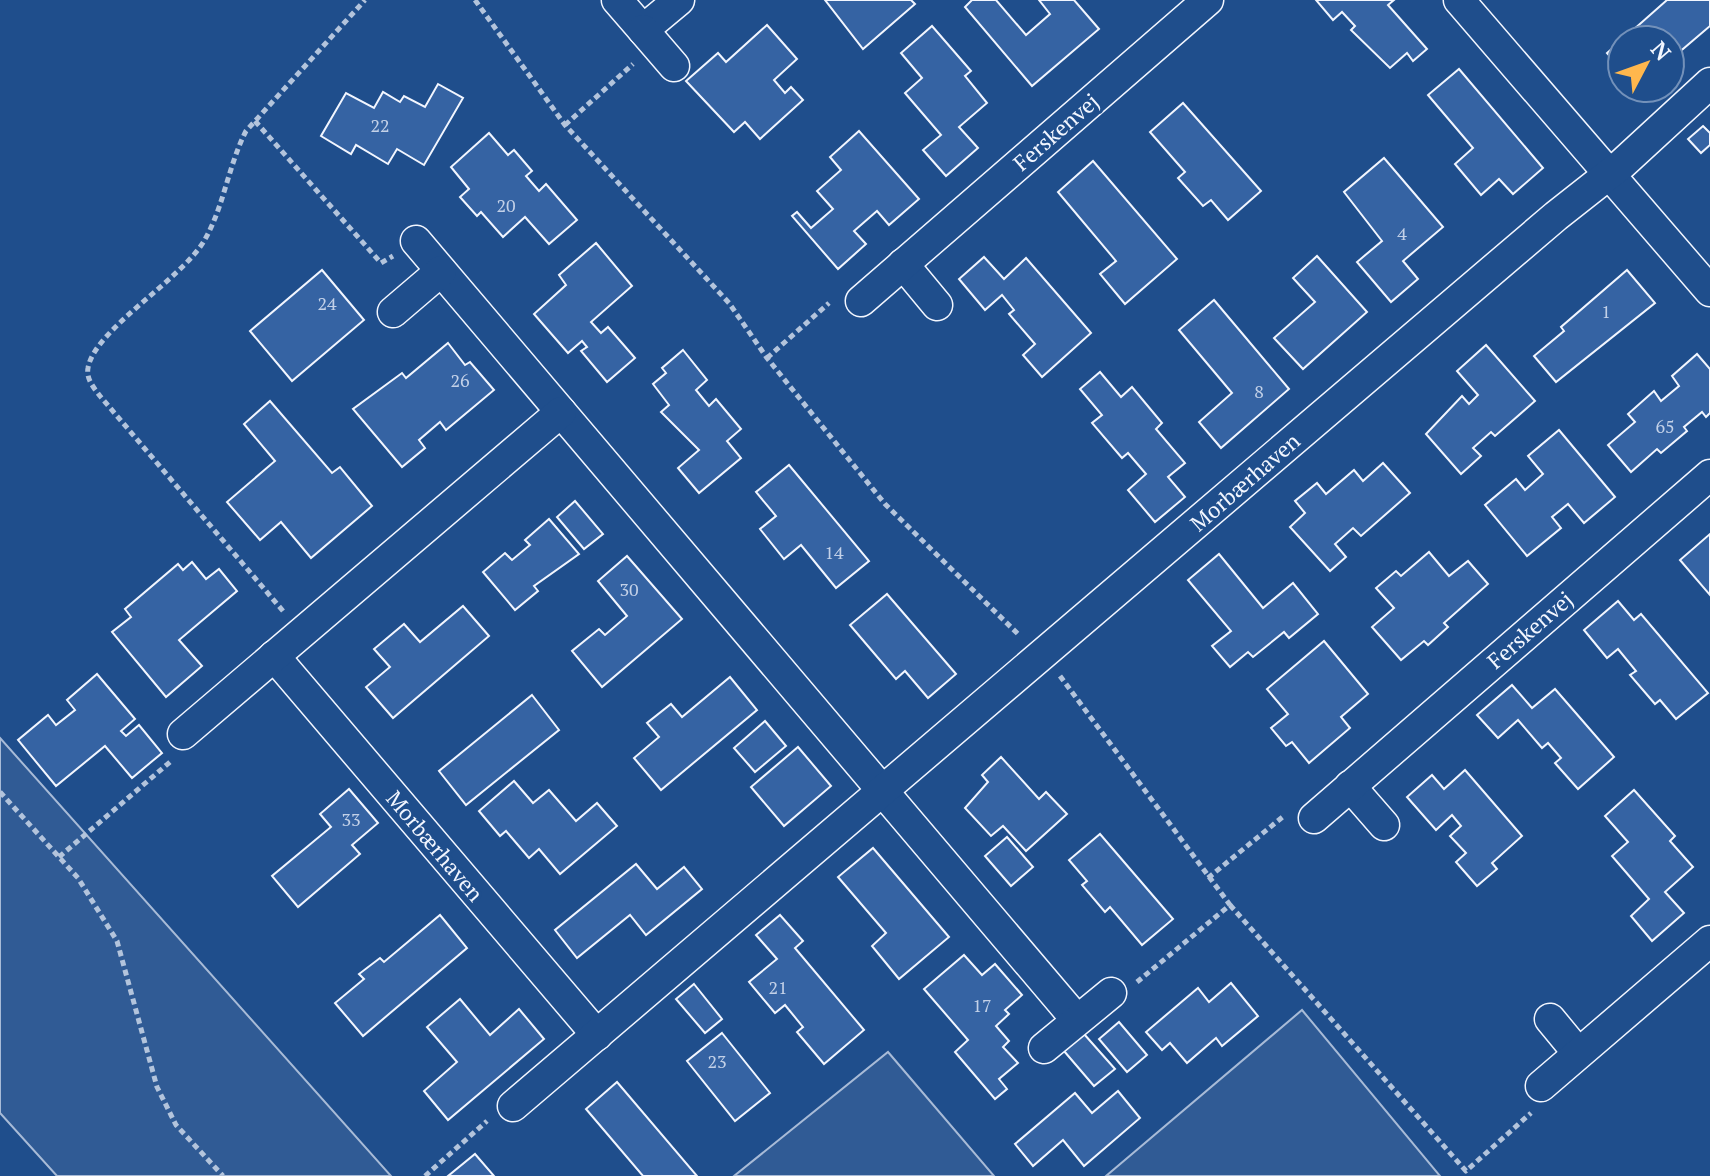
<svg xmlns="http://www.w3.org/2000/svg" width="1710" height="1176" viewBox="0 0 1710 1176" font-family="'PT Serif',serif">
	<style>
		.built { fill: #305b95; stroke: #a8bbd7; stroke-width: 2 }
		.building { fill: #3563a3; stroke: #f2f6ff; stroke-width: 2 }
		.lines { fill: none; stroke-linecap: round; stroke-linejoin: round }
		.street-casing { stroke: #f2f6ff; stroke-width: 33 }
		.path { stroke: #b3c4dc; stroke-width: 5; stroke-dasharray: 6 4; stroke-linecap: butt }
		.street { stroke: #1f4e8c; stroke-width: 30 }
		.labels { text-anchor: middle; stroke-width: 6; stroke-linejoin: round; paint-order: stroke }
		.number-label { font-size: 18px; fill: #c3d1e8 }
		.street-label { font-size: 22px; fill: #f2f6ff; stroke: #1f4e8c }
	</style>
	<rect width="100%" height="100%" fill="#1f4e8c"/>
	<g class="built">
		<polygon points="0,738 391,1176 57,1176 0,1113"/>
		<polygon points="1302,1010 1440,1176 1106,1176"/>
		<polygon points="888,1052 994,1176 734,1176"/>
	</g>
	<g class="building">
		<polygon points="825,0 911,0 915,4 863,49"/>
		<polygon points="972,0 996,0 1026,35 1050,14 1039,0 1074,0 1099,29 1032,86 965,7"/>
		<polygon points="1316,0 1394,0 1388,5 1427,49 1413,61 1407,53 1390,68 1351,30 1355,26 1342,12 1333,20"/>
		<polygon points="1667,0 1710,0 1710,26 1670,60 1670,40 1622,40 1622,70 1607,53"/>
		<polygon points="767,25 797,59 774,80 785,93 791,87 803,100 760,139 745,122 734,132 686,81 718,53 726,62"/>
		<polygon points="932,26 971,71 965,76 987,103 959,127 978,148 946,176 923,150 941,135 905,93 922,78 901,53"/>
		<polygon points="1459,69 1543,168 1513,194 1499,179 1481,195 1455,164 1473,148 1428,95"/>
		<polygon points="438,84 463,98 424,165 397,149 388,164 356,145 351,154 321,136 346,93 374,108 383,92 400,102 404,96 425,107"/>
		<polygon points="1183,103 1261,191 1228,220 1211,200 1203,206 1178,178 1185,172 1150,132"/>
		<polygon points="1703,126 1710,133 1710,145 1701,153 1688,139"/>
		<polygon points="859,131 919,199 889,225 877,211 854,231 866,244 838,269 792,216 797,212 811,228 833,209 817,191 841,170 830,157"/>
		<polygon points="489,133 508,155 514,150 532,171 526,176 539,191 546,184 577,220 549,244 525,217 503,237 481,212 477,216 460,197 469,189 451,167"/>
		<polygon points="1384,158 1443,227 1403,261 1418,279 1391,302 1357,262 1382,241 1344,192"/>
		<polygon points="1093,161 1177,259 1125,304 1100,274 1116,261 1058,192"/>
		<polygon points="596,243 632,286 591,322 601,333 608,327 635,358 607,382 581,351 587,347 582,341 568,353 534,314 566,285 559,275"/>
		<polygon points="1317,256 1367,312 1303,369 1274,338 1315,302 1293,278"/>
		<polygon points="984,257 1004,279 1026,258 1091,333 1042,377 1023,355 1035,344 1009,314 1014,310 1002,295 985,310 959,279"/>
		<polygon points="322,270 364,320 292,381 250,331"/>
		<polygon points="1627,270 1655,303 1556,382 1534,356 1564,331 1561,327"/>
		<polygon points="1214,300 1289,389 1221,448 1199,422 1232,393 1179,330"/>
		<polygon points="448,343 465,365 470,362 494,390 446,430 440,422 419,440 425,448 402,467 353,409 402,373 406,378"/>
		<polygon points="1486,345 1535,401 1495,436 1491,432 1473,448 1481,456 1461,474 1426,434 1462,396 1469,404 1478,395 1457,371"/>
		<polygon points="683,350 707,380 696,390 709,406 716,399 741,429 727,441 741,458 699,493 678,468 699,450 661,412 669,405 653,384 666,373 662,368"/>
		<polygon points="1697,354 1710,369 1710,413 1706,417 1702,412 1684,427 1687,431 1661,453 1657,449 1631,472 1608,445 1635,422 1628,414 1654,391 1661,401 1679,386 1672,376"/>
		<polygon points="1100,372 1121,397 1132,387 1162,423 1156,429 1185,463 1168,477 1185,497 1155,522 1128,490 1146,474 1128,453 1122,458 1092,423 1102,415 1080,389"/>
		<polygon points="270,401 332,473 340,467 372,506 311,558 281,522 260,540 227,502 275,461 244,424"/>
		<polygon points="1559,430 1615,497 1584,523 1568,504 1552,517 1561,528 1527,556 1485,505 1516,479 1525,490 1543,474 1528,456"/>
		<polygon points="1383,463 1410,493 1361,536 1353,528 1335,544 1346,557 1330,571 1290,527 1305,513 1295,501 1317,483 1326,494 1354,470 1363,481"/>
		<polygon points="789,465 869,561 836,588 801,545 784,559 760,529 776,516 756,492"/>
		<polygon points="575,501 603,534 584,549 557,517"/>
		<polygon points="549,519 579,554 534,586 538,591 515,610 483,572 505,553 512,560 530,545 525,540"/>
		<polygon points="1710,534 1710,595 1680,560"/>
		<polygon points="1429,552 1449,576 1468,561 1488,584 1444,623 1448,627 1428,645 1424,641 1401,660 1372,627 1394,608 1376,588 1396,571 1401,576"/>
		<polygon points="1219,554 1263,608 1293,583 1318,614 1289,638 1284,632 1253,657 1248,652 1230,667 1212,646 1231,631 1188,580"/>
		<polygon points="627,556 682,619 602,687 572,651 599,629 605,635 627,616 598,581"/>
		<polygon points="192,562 206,579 219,569 237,591 179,640 202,666 166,697 112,632 131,617 125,609 178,564 183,570"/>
		<polygon points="887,594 956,674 928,698 905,671 896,679 850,625"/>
		<polygon points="1618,601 1634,620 1641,614 1708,693 1676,719 1660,700 1655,704 1630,675 1636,671 1618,649 1607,658 1584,630"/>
		<polygon points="463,606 489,636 393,718 366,687 390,667 374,649 404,624 420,642"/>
		<polygon points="1324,641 1368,694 1341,717 1350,728 1309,763 1292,742 1286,746 1271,728 1288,714 1267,689"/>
		<polygon points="97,674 135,719 121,731 126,736 139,725 162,753 132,778 105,746 56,786 18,740 48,715 56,725 75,710 67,700"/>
		<polygon points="730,677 757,710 661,790 634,758 659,737 647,723 671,704 682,717"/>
		<polygon points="1512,685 1532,708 1555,689 1614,757 1578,789 1555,763 1561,758 1548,743 1542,748 1518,720 1498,738 1477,715"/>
		<polygon points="532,695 559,730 466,805 439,771"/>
		<polygon points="765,721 786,746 755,772 734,748"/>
		<polygon points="798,747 831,786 784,826 751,787"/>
		<polygon points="1001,757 1039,799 1046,792 1067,814 1026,851 1003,826 991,836 965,808 988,782 982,775"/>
		<polygon points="1465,770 1522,836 1492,863 1497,869 1477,886 1456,862 1466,853 1450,836 1461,826 1452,815 1436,830 1407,797 1432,775 1444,789"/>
		<polygon points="514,781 533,803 549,790 576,821 597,803 617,826 560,874 539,849 529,858 506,831 500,836 479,811"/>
		<polygon points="349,789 378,823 352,845 360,854 298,907 272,876 331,827 320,814"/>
		<polygon points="1634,790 1675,836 1670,841 1693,867 1665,892 1684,913 1652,941 1631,916 1649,899 1612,856 1628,842 1605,816"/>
		<polygon points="1100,834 1173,919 1142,945 1110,907 1105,912 1082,885 1087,881 1069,860"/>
		<polygon points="1007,837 1033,867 1011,886 985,856"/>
		<polygon points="873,848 949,937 899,979 872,946 886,933 838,877"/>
		<polygon points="636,864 657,889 684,867 702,889 646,935 630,915 577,958 555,930"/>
		<polygon points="440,915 467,948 363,1036 335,1003 364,979 359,974 380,958 384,962"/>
		<polygon points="780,915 803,941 795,948 864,1030 824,1064 797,1032 803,1027 785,1005 775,1013 749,982 777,959 756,935"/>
		<polygon points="964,955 982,975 995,964 1022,995 1005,1010 1009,1014 996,1026 1009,1041 1003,1047 1018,1063 999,1079 1007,1089 995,1099 955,1052 968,1040 924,989"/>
		<polygon points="1231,983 1258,1016 1222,1046 1216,1038 1187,1063 1170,1043 1162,1050 1146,1032 1198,988 1209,1002"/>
		<polygon points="694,984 722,1019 705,1033 676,999"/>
		<polygon points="460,999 490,1035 519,1009 544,1039 448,1120 424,1091 457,1062 427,1027"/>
		<polygon points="1119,1022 1147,1055 1127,1072 1099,1039"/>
		<polygon points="722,1033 770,1093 735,1121 687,1061"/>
		<polygon points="1084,1034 1115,1069 1094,1086 1064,1051"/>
		<polygon points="617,1082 697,1176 643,1176 586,1109"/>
		<polygon points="1118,1091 1140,1118 1084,1166 1063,1140 1033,1166 1015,1144 1075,1093 1092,1113"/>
		<polygon points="475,1154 494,1176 448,1176"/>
	</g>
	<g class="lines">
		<g class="street-casing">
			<g id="street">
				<polyline points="617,0 643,30 679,0"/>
				<polyline points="1459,0 1710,291"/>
				<polyline points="643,30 674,66"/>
				<polyline points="416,241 1077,1020"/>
				<polyline points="903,264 937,305"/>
				<polyline points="861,301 1208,0"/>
				<polyline points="393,312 441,271"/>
				<polyline points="274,656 597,1035"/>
				<polyline points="183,734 561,412"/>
				<polyline points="1350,786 1384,825"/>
				<polyline points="1314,818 1710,475"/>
				<polyline points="1550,1019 1578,1053"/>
				<polyline points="1044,1048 1111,993"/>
				<polyline points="1541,1086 1710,941"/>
				<polyline points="513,1106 1556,216 1622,164 1710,83"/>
			</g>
		</g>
		<g class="path">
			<polyline points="475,0 565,125 729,303 767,358 885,504 1019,635"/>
			<polyline points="255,121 381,263 393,256"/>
			<polyline points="565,125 633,64"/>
			<polyline points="767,358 829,303"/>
			<path d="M283 611 100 396C94 388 86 379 88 368 94 330 181 280 204 241 224 207 228 166 246 131L365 0"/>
			<polyline points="1060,676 1230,905 1137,982"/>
			<polyline points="0,792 78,878 117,941 157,1087 176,1125 223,1176"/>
			<polyline points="59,857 170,762"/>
			<polyline points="1208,878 1285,815"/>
			<polyline points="1230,905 1466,1171 1531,1113"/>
			<polyline points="425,1176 487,1121"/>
		</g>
		<use href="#street" class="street"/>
	</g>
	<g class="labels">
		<g class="number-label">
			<text x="380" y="132">22</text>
			<text x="506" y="212">20</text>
			<text x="1402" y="240">4</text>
			<text x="327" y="310">24</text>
			<text x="1606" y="318">1</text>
			<text x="460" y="387">26</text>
			<text x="1259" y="398">8</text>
			<text x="1665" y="433">65</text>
			<text x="834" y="559">14</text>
			<text x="629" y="596">30</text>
			<text x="351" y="826">33</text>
			<text x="778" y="994">21</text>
			<text x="982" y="1012">17</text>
			<text x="717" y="1068">23</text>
		</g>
		<g class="street-label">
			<text transform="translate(1056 132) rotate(-41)" y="8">Ferskenvej</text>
			<text transform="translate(1245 482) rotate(-41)" y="8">Morbærhaven</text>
			<text transform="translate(1530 630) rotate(-41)" y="8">Ferskenvej</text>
			<text transform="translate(435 846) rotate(50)" y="8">Morbærhaven</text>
		</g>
	</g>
	<g transform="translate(1646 64) rotate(49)"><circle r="38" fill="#1f4e8c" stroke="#7391ba" stroke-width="2"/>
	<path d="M0-6L14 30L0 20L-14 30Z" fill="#ffb74d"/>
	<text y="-12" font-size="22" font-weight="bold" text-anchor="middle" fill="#f2f6ff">N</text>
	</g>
</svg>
